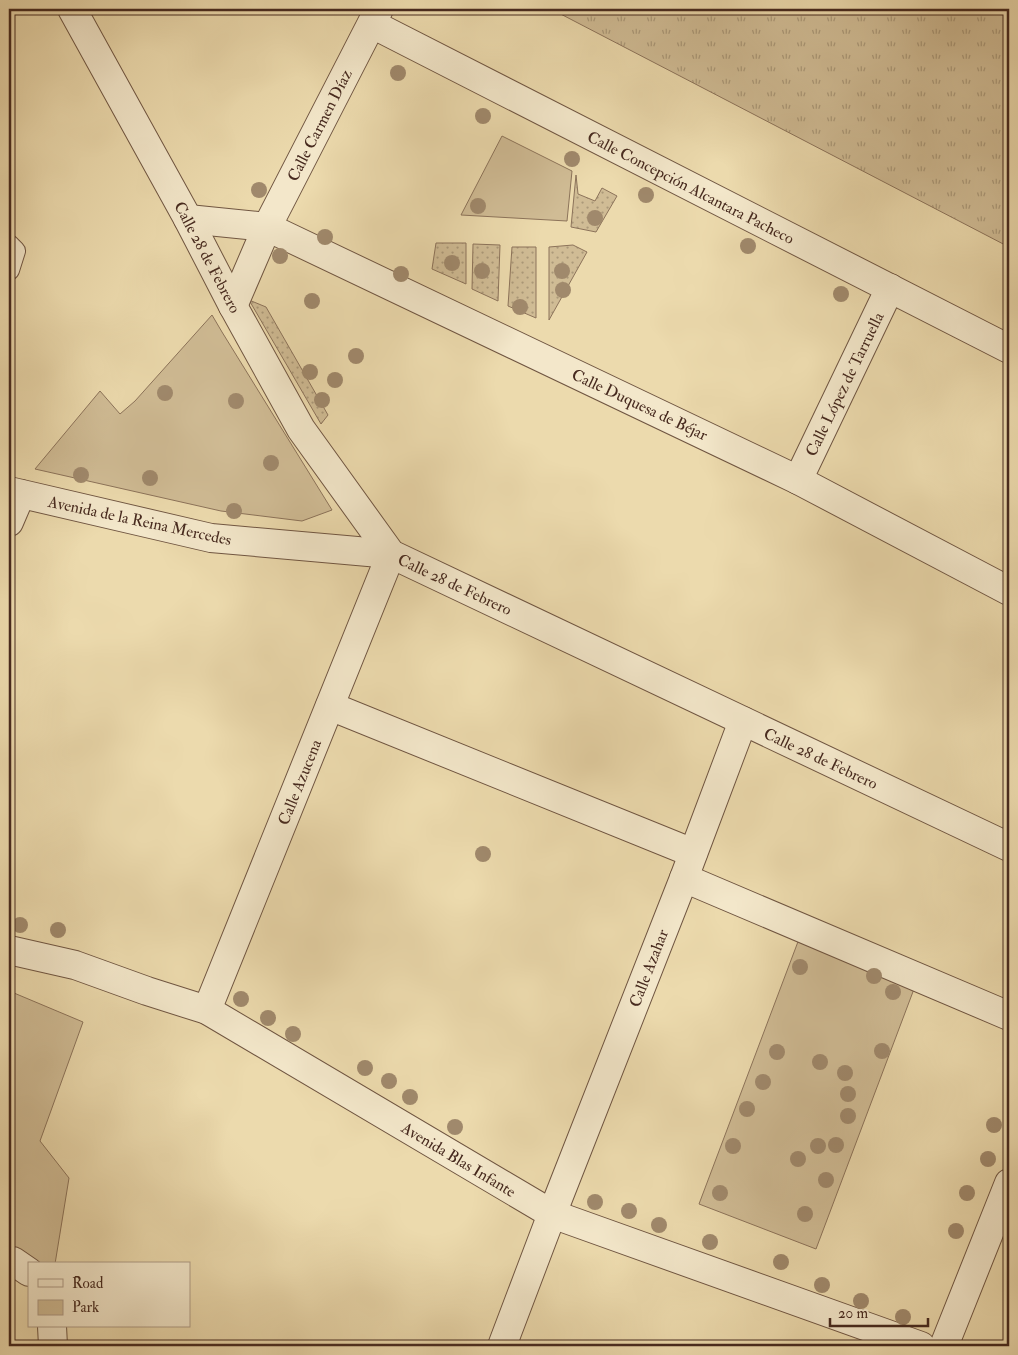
<svg xmlns="http://www.w3.org/2000/svg" width="1018" height="1355" viewBox="0 0 1018 1355" font-family="'IM FELL Double Pica',serif">
	<style>
		.grass { fill: url(#grass-tufts); stroke: #8c735a }
		.park { fill: #d0bc95; stroke: #8c735a }
		.garden { fill: url(#garden-dots); stroke: #8c735a }
		.lines { fill: none; stroke-linecap: round; stroke-linejoin: round }
		.service-casing { stroke: #705642; stroke-width: 22 }
		.pedestrian-casing { stroke: #705642; stroke-width: 30 }
		.minor-casing { stroke: #705642; stroke-width: 30 }
		.service { stroke: #f3e7ca; stroke-width: 20 }
		.pedestrian { stroke: #f3e7ca; stroke-width: 28 }
		.minor { stroke: #f3e7ca; stroke-width: 28 }
		.tree { fill: #a0896c }
		.labels { text-anchor: middle; stroke-width: 5; stroke-linejoin: round; paint-order: stroke }
		.street-label { font-size: 16px; fill: #472a1f; stroke: #f3e7ca }
	</style>
	<defs>
		<pattern id="grass-tufts" width="24" height="20" patternUnits="userSpaceOnUse" patternTransform="scale(1.25)"><rect width="24" height="20" fill="#d0bc95"/><path d="M3 7l-1-3M5 7V3M7 7l1-3M15 17l-1-3M17 17v-4M19 17l1-3" fill="none" stroke="#ab9979"/></pattern>
		<pattern id="garden-dots" width="8" height="8" patternUnits="userSpaceOnUse" patternTransform="scale(1.25)"><rect width="8" height="8" fill="#d0bc95"/><path d="M2 2h.1M6 6h.1" fill="none" stroke="#ab9979" stroke-width="1.8" stroke-linecap="round"/></pattern>
	</defs>
	<rect width="100%" height="100%" fill="#ecdaad"/>
	<filter id="stains"><feTurbulence type="fractalNoise" baseFrequency=".004" numOctaves="4"/><feColorMatrix values="0 0 0 0 .2 0 0 0 0 .09 0 0 0 0 .02 0 0 0 .5 -.17"/></filter>
	<radialGradient id="worn" r=".72"><stop offset=".6" stop-color="#630" stop-opacity="0"/><stop offset="1" stop-color="#630" stop-opacity=".3"/></radialGradient>
	<polygon class="grass" points="551,9 1009,9 1009,247"/>
	<g class="park">
		<polygon points="502,136 572,171 567,221 461,215"/>
		<polygon points="212,315 222,332 332,510 302,521 221,511 35,469 100,391 120,414 135,401"/>
		<polygon points="799,939 914,989 816,1249 699,1204"/>
		<polygon points="9,992 14,993 83,1022 40,1141 69,1178 55,1264 29,1264 9,1254"/>
	</g>
	<g class="garden">
		<polygon points="576,175 578,194 595,201 602,188 617,196 596,232 571,227"/>
		<polygon points="436,243 466,243 466,284 432,269"/>
		<polygon points="473,244 500,245 498,301 472,289"/>
		<polygon points="573,245 587,252 549,320 549,247"/>
		<polygon points="512,247 536,247 536,318 508,306"/>
		<polygon points="249,300 266,307 328,415 321,424"/>
	</g>
	<g class="lines">
		<g class="service-casing">
			<polyline id="service" points="9,245 15,251 9,270"/>
		</g>
		<g class="pedestrian-casing">
			<g id="pedestrian">
				<polyline points="9,522 21,494"/>
				<polyline points="330,706 693,853"/>
				<polyline points="684,878 1009,1016"/>
				<polyline points="502,1346 552,1214"/>
			</g>
		</g>
		<g class="minor-casing">
			<g id="minor">
				<polyline points="72,9 188,219 233,306 301,429 391,554 1009,847"/>
				<polyline points="372,24 1009,349"/>
				<polyline points="188,219 267,227 798,480 1009,591"/>
				<polyline points="233,306 267,227 379,9"/>
				<polyline points="798,480 890,288"/>
				<polyline points="9,491 211,538 391,554"/>
				<polyline points="9,950 75,965 147,991 207,1010 552,1214 921,1346"/>
				<polyline points="207,1010 391,554"/>
				<polyline points="552,1214 684,878 743,721"/>
				<polyline points="9,1262 13,1261 29,1272"/>
				<polyline points="52,1326 53,1346"/>
				<polyline points="944,1346 1009,1183"/>
			</g>
		</g>
		<use href="#service" class="service"/>
		<use href="#pedestrian" class="pedestrian"/>
		<use href="#minor" class="minor"/>
	</g>
	<g class="tree">
		<circle cx="398" cy="73" r="8"/>
		<circle cx="483" cy="116" r="8"/>
		<circle cx="572" cy="159" r="8"/>
		<circle cx="259" cy="190" r="8"/>
		<circle cx="646" cy="195" r="8"/>
		<circle cx="478" cy="206" r="8"/>
		<circle cx="595" cy="218" r="8"/>
		<circle cx="325" cy="237" r="8"/>
		<circle cx="748" cy="246" r="8"/>
		<circle cx="280" cy="256" r="8"/>
		<circle cx="452" cy="263" r="8"/>
		<circle cx="482" cy="271" r="8"/>
		<circle cx="562" cy="271" r="8"/>
		<circle cx="401" cy="274" r="8"/>
		<circle cx="563" cy="290" r="8"/>
		<circle cx="841" cy="294" r="8"/>
		<circle cx="312" cy="301" r="8"/>
		<circle cx="520" cy="307" r="8"/>
		<circle cx="356" cy="356" r="8"/>
		<circle cx="310" cy="372" r="8"/>
		<circle cx="335" cy="380" r="8"/>
		<circle cx="165" cy="393" r="8"/>
		<circle cx="322" cy="400" r="8"/>
		<circle cx="236" cy="401" r="8"/>
		<circle cx="271" cy="463" r="8"/>
		<circle cx="81" cy="475" r="8"/>
		<circle cx="150" cy="478" r="8"/>
		<circle cx="234" cy="511" r="8"/>
		<circle cx="483" cy="854" r="8"/>
		<circle cx="20" cy="925" r="8"/>
		<circle cx="58" cy="930" r="8"/>
		<circle cx="800" cy="967" r="8"/>
		<circle cx="874" cy="976" r="8"/>
		<circle cx="893" cy="992" r="8"/>
		<circle cx="241" cy="999" r="8"/>
		<circle cx="268" cy="1018" r="8"/>
		<circle cx="293" cy="1034" r="8"/>
		<circle cx="882" cy="1051" r="8"/>
		<circle cx="777" cy="1052" r="8"/>
		<circle cx="820" cy="1062" r="8"/>
		<circle cx="365" cy="1068" r="8"/>
		<circle cx="845" cy="1073" r="8"/>
		<circle cx="389" cy="1081" r="8"/>
		<circle cx="763" cy="1082" r="8"/>
		<circle cx="848" cy="1094" r="8"/>
		<circle cx="410" cy="1097" r="8"/>
		<circle cx="747" cy="1109" r="8"/>
		<circle cx="848" cy="1116" r="8"/>
		<circle cx="994" cy="1125" r="8"/>
		<circle cx="455" cy="1127" r="8"/>
		<circle cx="836" cy="1145" r="8"/>
		<circle cx="733" cy="1146" r="8"/>
		<circle cx="818" cy="1146" r="8"/>
		<circle cx="798" cy="1159" r="8"/>
		<circle cx="988" cy="1159" r="8"/>
		<circle cx="826" cy="1180" r="8"/>
		<circle cx="720" cy="1193" r="8"/>
		<circle cx="967" cy="1193" r="8"/>
		<circle cx="595" cy="1202" r="8"/>
		<circle cx="629" cy="1211" r="8"/>
		<circle cx="805" cy="1214" r="8"/>
		<circle cx="659" cy="1225" r="8"/>
		<circle cx="956" cy="1231" r="8"/>
		<circle cx="710" cy="1242" r="8"/>
		<circle cx="781" cy="1262" r="8"/>
		<circle cx="822" cy="1285" r="8"/>
		<circle cx="861" cy="1301" r="8"/>
		<circle cx="903" cy="1317" r="8"/>
	</g>
	<g class="labels">
		<g class="street-label">
			<text transform="translate(319 125) rotate(-63)" y="6">Calle Carmen Díaz</text>
			<text transform="translate(691 187) rotate(27)" y="6">Calle Concepción Alcantara Pacheco</text>
			<text transform="translate(208 257) rotate(62)" y="6">Calle 28 de Febrero</text>
			<text transform="translate(844 384) rotate(-64)" y="6">Calle López de Tarruella</text>
			<text transform="translate(640 404) rotate(25)" y="6">Calle Duquesa de Béjar</text>
			<text transform="translate(140 520) rotate(12)" y="6">Avenida de la Reina Mercedes</text>
			<text transform="translate(455 584) rotate(25)" y="6">Calle 28 de Febrero</text>
			<text transform="translate(821 758) rotate(25)" y="6">Calle 28 de Febrero</text>
			<text transform="translate(299 782) rotate(-68)" y="6">Calle Azucena</text>
			<text transform="translate(648 968) rotate(-69)" y="6">Calle Azahar</text>
			<text transform="translate(459 1159) rotate(31)" y="6">Avenida Blas Infante</text>
		</g>
	</g>
	<rect width="1018" height="1355" fill="none" stroke="#ecdaad" stroke-width="30"/>
	<rect x="10" y="10" width="998" height="1335" fill="none" stroke="#472a1f" stroke-width="2.5"/>
	<rect x="15" y="15" width="988" height="1325" fill="none" stroke="#472a1f"/>
	<rect x="28" y="1262" width="162" height="65" fill="#f3e7ca" stroke="#ae9b86"/>
	<rect x="38" y="1279" width="25" height="8" fill="#f3e7ca" stroke="#ae9b86"/>
	<text x="72" y="1288" font-size="15" fill="#472a1f">Road</text>
	<rect x="38" y="1300" width="25" height="15" fill="#d0bc95" stroke="#ae9b86"/>
	<text x="72" y="1312" font-size="15" fill="#472a1f">Park</text>
	<path d="M830 1318v8h98v-8" fill="none" stroke="#472a1f" stroke-width="2.5"/>
	<text x="838" y="1318" font-size="15" fill="#472a1f" stroke="#f3e7ca" stroke-width="4" paint-order="stroke">20 m</text>
	<rect width="100%" height="100%" filter="url(#stains)"/>
	<rect width="100%" height="100%" fill="url(#worn)"/>
</svg>
